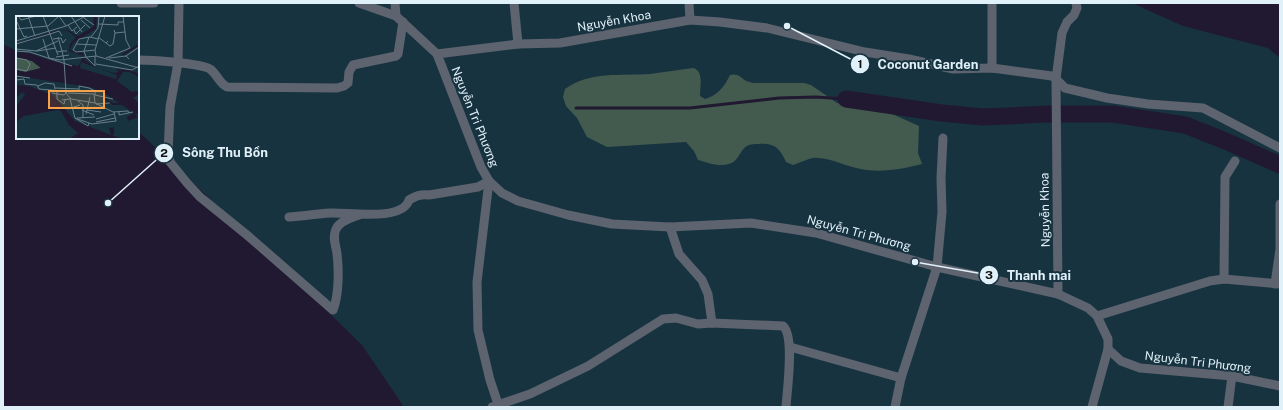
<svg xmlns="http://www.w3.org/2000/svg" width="1283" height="410" viewBox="0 0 1283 410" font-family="'Public Sans',sans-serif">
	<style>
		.green { fill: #435b4f }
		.water { fill: #211931 }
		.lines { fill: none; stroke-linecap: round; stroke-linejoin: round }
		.stream { stroke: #211931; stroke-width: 3 }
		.river { stroke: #211931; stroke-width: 17 }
		.minor { stroke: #5d636f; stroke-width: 9 }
		.labels { text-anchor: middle; stroke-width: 4; stroke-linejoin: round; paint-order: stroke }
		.street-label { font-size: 12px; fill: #e1f1f9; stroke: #183340 }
		.inset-river { fill: none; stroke: #211931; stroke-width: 2 }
		.inset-road { fill: none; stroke: #687f8a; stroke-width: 1 }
		.view { fill: #f7a149; fill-opacity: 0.15; stroke: #f7a149; stroke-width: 2 }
		.inset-edge { fill: none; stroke: #e1f1f9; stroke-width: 2 }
		.leader { fill: none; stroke: #e1f1f9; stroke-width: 1.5 }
		.callout-dot { fill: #e1f1f9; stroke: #183340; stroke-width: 1.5 }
		.mark-label { font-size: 12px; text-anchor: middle; font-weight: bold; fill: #111 }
		.callout-label { font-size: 13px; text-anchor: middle; font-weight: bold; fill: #e1f1f9; stroke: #183340; stroke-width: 4; stroke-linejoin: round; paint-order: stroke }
	</style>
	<rect width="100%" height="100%" fill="#183340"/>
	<path class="green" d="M693 68C704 71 700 86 700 96L705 99C717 96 725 86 730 75 738 73 740 77 746 81 748 82 751 82 753 83H804L811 85 837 103 881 109 919 126 918 153 922 164C903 169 880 173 861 169 848 167 826 156 813 158 807 159 799 163 793 165L786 162C780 148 774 142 758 144 755 144 751 144 749 145 739 149 740 161 729 164 718 167 709 163 698 160L694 151 686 142 607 147 587 137 577 118 566 106 563 97 565 89C590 71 621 76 650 74 664 72 679 70 693 68Z"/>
	<g class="water">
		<polygon points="1132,3 1280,3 1280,58 1268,48 1183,26"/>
		<polygon points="3,44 17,51 17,138 138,138 138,131 285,270 362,345 404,407 3,407"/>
	</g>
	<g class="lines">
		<polyline class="stream" points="576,108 690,108 779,98 816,97 846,99"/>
		<polyline class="river" points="846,99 942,113 983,117 1048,114 1113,114 1185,125 1223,140 1280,165"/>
		<g class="minor">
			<polyline points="121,3 154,3"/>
			<path d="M179 3 178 63 170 107 168 154 170 162 187 183 200 197 247 235 333 310C339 295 339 270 337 254 336 245 332 238 336 229 340 221 351 218 359 215"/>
			<polyline points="359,3 396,16 437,54 481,167 489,181 502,193 518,201 568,215 612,224 670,227 751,223 816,233 937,267 1058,294 1088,308 1097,316 1108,339 1108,349 1121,361 1140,368 1232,376 1280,386"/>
			<polyline points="395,3 396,16"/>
			<polyline points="514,3 518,44"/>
			<polyline points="689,3 690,20"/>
			<polyline points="992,3 992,68"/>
			<polyline points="1076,3 1077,8 1074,15 1067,22 1062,33 1056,79 1065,88 1107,98 1148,104 1203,108 1280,148"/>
			<polyline points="437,54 518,44 560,43 690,20 720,22 767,28 865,52 909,59 953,69 992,68 1052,76 1056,79 1058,294"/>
			<path d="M138 60C151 60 200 63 210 69 217 74 219 83 227 87L337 88 344 86 348 83 349 72 353 65 396 56 398 54 403 22"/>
			<polyline points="489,181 477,282 478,330 490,380 499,407"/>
			<path d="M289 217C303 216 316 214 330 213 348 212 402 222 409 200 416 196 420 194 429 195L478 187 489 181"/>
			<polyline points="670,227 679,254 702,280 708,294 712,323"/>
			<polyline points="1224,279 1225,177 1235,161"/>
			<polyline points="1275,284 1280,249 1280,204"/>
			<polyline points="1097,316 1210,281 1224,279 1280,284"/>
			<polyline points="790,347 901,378"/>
			<path d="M492 407 530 394 588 366 663 319 676 318 698 324 712 323 783 326C795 336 787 390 786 407"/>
			<polyline points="895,407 901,378 937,267 942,212 941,178 943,138"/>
			<polyline points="1092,407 1108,349"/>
			<polyline points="1228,407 1232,376"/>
		</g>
	</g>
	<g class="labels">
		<g class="street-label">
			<text transform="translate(614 21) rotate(-10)" y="4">Nguyễn Khoa</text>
			<text transform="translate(475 117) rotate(68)" y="4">Nguyễn Tri Phương</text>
			<text transform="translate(1045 210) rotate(-91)" y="4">Nguyễn Khoa</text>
			<text transform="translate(859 233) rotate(15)" y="4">Nguyễn Tri Phương</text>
			<text transform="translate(1198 362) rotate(7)" y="4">Nguyễn Tri Phương</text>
		</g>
	</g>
	<g transform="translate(16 16)">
		<rect width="123" height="123" fill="#183340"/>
		<path d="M0 41 16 45 25 52 9 56 0 54Z" fill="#435b4f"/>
		<path d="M78 0H81L80 13 57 27 54 34 67 37 69 44 81 52 98 57 102 56 101 53 113 54 123 58V61L114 56H107L101 65 116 76 123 75V78L117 82 123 87V99L118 97 122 101 112 105 111 101 118 97 88 77 74 71 0 60V54L9 56 25 52 16 45 0 41V36L13 37 36 45 62 50 68 40 53 35 54 28 60 21 52 15 44 14 13 25 0 28 42 14H52L62 20 77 11ZM65 46 101 59 100 63 64 52ZM0 69 13 70 37 79 59 105 95 119 93 112 98 111V119H95L107 123H53L62 117 53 109 45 95 41 94 8 100 0 106V90L9 79 6 76 0 82Z" fill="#211931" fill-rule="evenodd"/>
		<path class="inset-river" d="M106 39 123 29M86 81 97 88H109"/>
		<path class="inset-road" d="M12 0 19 20M27 0 42 39M43 0 50 10M55 0 66 16M3 1 5 4 20 0M68 2 78 9M0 4 8 21 11 20M65 4 74 12M83 8 102 9V6H108M52 9 56 15 61 11M0 13 32 10 43 0M58 14 60 18 69 9M98 14 99 17 109 16M34 18 43 15 46 20M42 21 46 35H51M75 21 82 12 83 0M82 21 90 27 92 25M27 23 33 42 44 44 80 40 123 52M37 23 45 22 47 27 50 23M0 25 50 10 70 0M90 27 94 30 97 28 99 17M0 28 34 18M60 28 80 29M0 33 21 35 40 32M79 34 60 36 57 34 63 23 74 21 82 23M0 35 14 36 56 50M20 35 42 25M41 36 46 35 48 44 50 76M80 40 79 34 89 0M110 40 123 31M40 41 53 39M70 41 79 50V40M70 41 68 35 73 21M0 42 11 44 14 48 11 55 0 53M90 42 114 32 110 24 107 0M93 42 110 40 113 43M80 48 116 54 123 50M0 60 14 62M0 64 8 63 9 68 21 69 23 73 48 75 55 83 79 87 97 96 112 95 113 97M22 70 29 67 38 68 39 73M39 72 63 73M41 75V83L48 88 49 84M63 76V70L73 72 79 75V79L97 83M36 77 48 79 51 76M52 77 78 78 79 87M46 84 54 83 59 102 76 108 100 105 98 96M62 85 67 89V102M80 88 94 87M52 93 64 89M66 94 78 99M71 94 85 96M103 96V99L117 96M70 98 74 81M59 102 72 110 73 107M61 102 79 101M80 103 98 98M80 106 99 102"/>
		<path class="view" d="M33 75H88V92H33Z"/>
		<rect width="123" height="123" class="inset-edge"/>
	</g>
	<path class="leader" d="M787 26L860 64M108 203L164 153M915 262L989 275"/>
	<g class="callout-dot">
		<circle cx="787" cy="26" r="4"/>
		<circle cx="108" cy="203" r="4"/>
		<circle cx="915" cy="262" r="4"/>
		<circle cx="860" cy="64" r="10"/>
		<circle cx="164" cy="153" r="10"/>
		<circle cx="989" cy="275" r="10"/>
	</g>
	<g class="mark-label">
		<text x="860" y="68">1</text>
		<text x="164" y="157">2</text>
		<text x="989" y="279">3</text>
	</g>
	<g class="callout-label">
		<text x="928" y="69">Coconut Garden</text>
		<text x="225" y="157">Sông Thu Bồn</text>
		<text x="1039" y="280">Thanh mai</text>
	</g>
	<rect width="1283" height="410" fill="none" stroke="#e1f1f9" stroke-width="8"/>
</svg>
